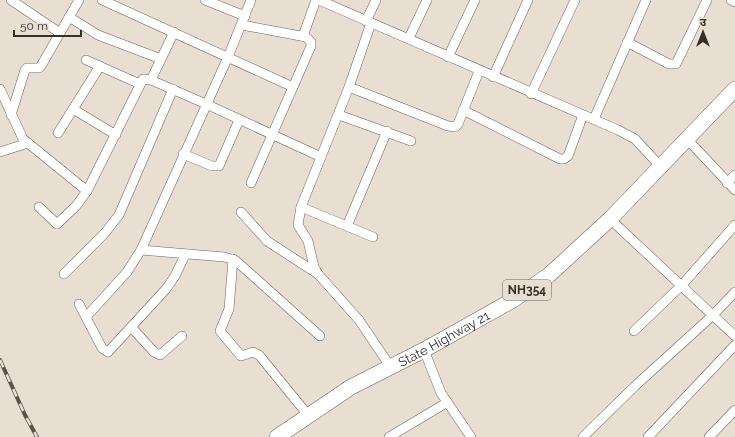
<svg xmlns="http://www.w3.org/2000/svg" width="735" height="437" viewBox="0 0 735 437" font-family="Raleway,'Noto Sans Devanagari',sans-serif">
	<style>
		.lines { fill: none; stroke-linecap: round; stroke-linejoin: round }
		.minor-casing { stroke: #6d6359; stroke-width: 10 }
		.trunk-casing { stroke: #6d6359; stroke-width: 16 }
		.minor { stroke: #fff; stroke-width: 9 }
		.trunk { stroke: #fff; stroke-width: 15 }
		.rail-casing { stroke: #58534d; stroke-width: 4 }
		.rail { stroke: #e9ded2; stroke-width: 2.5; stroke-dasharray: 8; stroke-linecap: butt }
		.labels { text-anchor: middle; stroke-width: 3; stroke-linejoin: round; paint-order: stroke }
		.shield { fill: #e9ded2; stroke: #6a645d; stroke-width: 1 }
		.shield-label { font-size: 12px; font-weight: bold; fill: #332f2b }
		.street-label { font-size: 13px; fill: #332f2b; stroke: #e9ded2 }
	</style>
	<rect width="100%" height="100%" fill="#e9ded2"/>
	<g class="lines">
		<g class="minor-casing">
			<g id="minor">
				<polyline points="11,0 60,33"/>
				<polyline points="102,0 293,87"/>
				<polyline points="205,0 245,16"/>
				<polyline points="319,0 618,130 635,139 661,167"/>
				<polyline points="731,0 735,2"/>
				<polyline points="69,17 98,35 161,59"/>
				<polyline points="366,21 376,0"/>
				<polyline points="371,23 349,87 448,126 455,127 458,124 479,71"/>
				<polyline points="242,25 306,37 311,42 311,46 251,183"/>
				<polyline points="303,36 316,0"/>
				<polyline points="409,38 427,0"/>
				<polyline points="627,42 669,64 676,64 707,0"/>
				<polyline points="448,57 475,0"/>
				<polyline points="86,60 140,84"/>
				<polyline points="493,77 528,0"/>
				<polyline points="151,80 174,32"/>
				<polyline points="0,89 23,139 87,191"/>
				<polyline points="531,94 575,0"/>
				<polyline points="73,109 116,135"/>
				<polyline points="463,110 560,159 564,159 568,156 583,115"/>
				<polyline points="11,115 25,70 27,68 39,68 41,66 79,0"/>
				<polyline points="339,115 411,141"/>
				<polyline points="594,119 646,0"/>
				<polyline points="58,133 100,66"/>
				<polyline points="687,139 735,190"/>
				<polyline points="0,152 28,143"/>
				<polyline points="183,154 212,166 219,166 239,120"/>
				<polyline points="321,157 301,207 298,225 308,241 314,267 318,274 359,320 390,366"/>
				<polyline points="727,183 735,175"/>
				<polyline points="39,207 57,224 76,206 87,191 143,79 151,80 206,104 321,157 349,87"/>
				<polyline points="301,207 373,237"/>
				<polyline points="241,212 267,241 318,274"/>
				<polyline points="610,219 735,336"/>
				<polyline points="347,226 387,131"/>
				<polyline points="141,250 224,257 235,260 320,336"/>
				<polyline points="233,259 229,309 220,331 241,356 253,352 259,355 308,415"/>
				<polyline points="64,274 104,234 119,215 173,89"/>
				<polyline points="79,304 102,348 108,352 166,289 175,276 185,255"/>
				<polyline points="86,317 127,272 141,250 228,57 251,0"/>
				<polyline points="132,328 154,352 160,355 182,336"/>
				<polyline points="634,331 682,285 735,225"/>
				<polyline points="424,350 441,393 471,437"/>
				<polyline points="389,437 446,403"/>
				<polyline points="583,437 635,386 712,316 735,292"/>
				<polyline points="648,437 735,345"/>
				<polyline points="709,437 735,410"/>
			</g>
		</g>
		<g class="trunk-casing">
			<g id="trunk">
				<path id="s1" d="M277 437 351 387 424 350 513 300 549 275 610 219 735 89"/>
			</g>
		</g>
		<use href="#minor" class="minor"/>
		<use href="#trunk" class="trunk"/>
		<g class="rail-casing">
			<polyline id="rail" points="0,360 25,415 37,437"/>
		</g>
		<use href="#rail" class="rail"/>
	</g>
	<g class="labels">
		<rect class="shield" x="503" y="280" width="48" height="20" rx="3"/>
		<g class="shield-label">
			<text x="527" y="294">NH354</text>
		</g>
		<g class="street-label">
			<text dy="5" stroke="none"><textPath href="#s1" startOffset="194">State Highway 21</textPath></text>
		</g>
	</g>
	<g transform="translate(703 32)" stroke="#e9ded2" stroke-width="3" paint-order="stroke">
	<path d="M0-3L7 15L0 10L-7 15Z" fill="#332f2b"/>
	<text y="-6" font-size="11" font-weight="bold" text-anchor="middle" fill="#332f2b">उ</text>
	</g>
	<path d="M14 30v6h67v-6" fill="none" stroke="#332f2b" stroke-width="2"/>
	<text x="20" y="30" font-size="12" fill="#332f2b" stroke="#e9ded2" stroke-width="3" paint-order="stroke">50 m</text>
</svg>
